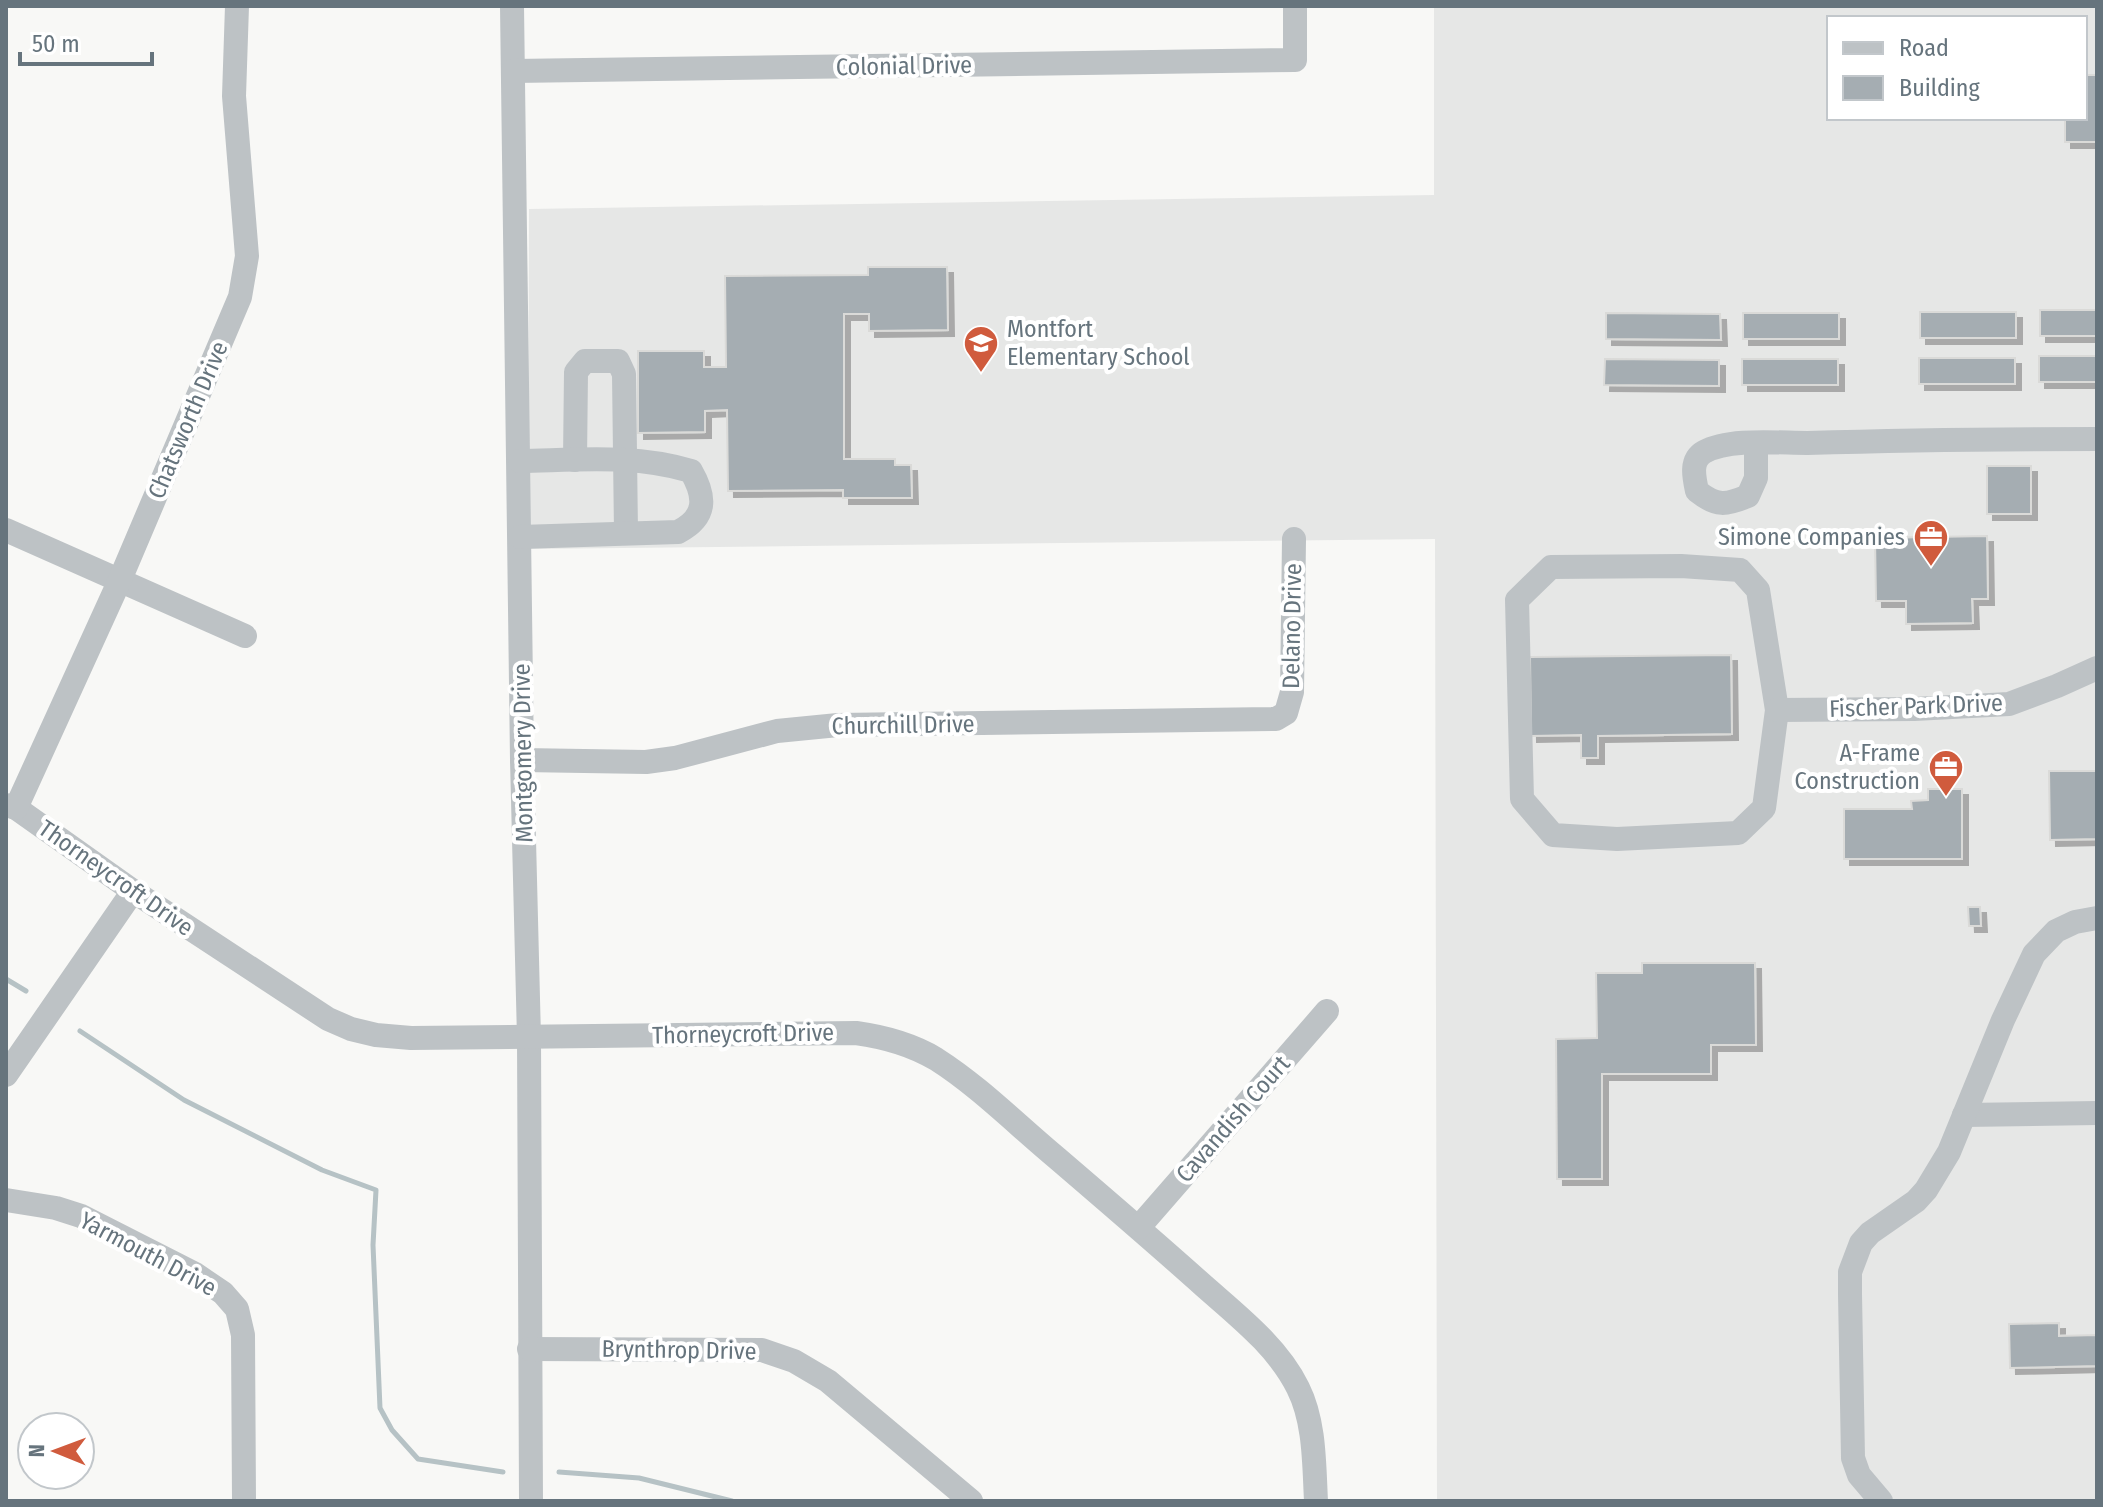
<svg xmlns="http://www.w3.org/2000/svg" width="2103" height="1507" viewBox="0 0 2103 1507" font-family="'Fira Sans Condensed',sans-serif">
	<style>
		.built { fill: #e6e7e6; fill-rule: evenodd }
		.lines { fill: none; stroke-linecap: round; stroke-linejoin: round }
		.stream { stroke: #b6c2c5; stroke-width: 5 }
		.building { fill: #a5adb2; stroke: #dadad8; stroke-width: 2; filter: url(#shadow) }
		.minor { stroke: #bdc2c5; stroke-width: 24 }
		.labels { text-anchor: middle; stroke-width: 8; stroke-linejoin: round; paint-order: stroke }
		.street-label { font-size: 24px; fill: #66747d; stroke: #fff }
		.poi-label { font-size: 24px; fill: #66747d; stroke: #fff; text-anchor: end }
	</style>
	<defs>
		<filter id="shadow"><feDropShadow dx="6" dy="6" stdDeviation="0" flood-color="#0004"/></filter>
	</defs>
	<rect width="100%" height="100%" fill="#f8f8f6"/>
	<path class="built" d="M1434 6H2097V1501H1437L1435 539 528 549 529 209 1434 195ZM1829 18H2085V118H1829Z"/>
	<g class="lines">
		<g class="stream">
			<polyline points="6,979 26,991"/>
			<polyline points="80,1031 184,1100 322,1170 376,1190 373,1245 380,1408 392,1430 418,1459 503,1472"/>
			<polyline points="559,1472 639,1478 732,1501"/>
		</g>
	</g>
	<g class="building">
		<polygon points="2085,75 2097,75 2097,142 2065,142 2065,118 2085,118"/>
		<polygon points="868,267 947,267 948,330 869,331 869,314 844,314 844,459 895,459 895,465 911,465 912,498 843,498 843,490 728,491 727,410 705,411 705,432 638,433 638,351 704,351 704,367 726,367 725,276 868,275"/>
		<rect x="2040" y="310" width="57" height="26"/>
		<rect x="1920" y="312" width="96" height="26"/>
		<polygon points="1606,313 1720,314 1721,340 1606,339"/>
		<rect x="1743" y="313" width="96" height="26"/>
		<rect x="2039" y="356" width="58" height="26"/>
		<rect x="1919" y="358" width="96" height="26"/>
		<polygon points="1605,359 1719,360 1719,386 1604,385"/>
		<rect x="1742" y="359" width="96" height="26"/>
		<rect x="1987" y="466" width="44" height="48"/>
		<polygon points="1987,536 1988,599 1972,599 1973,623 1906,624 1906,601 1876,601 1875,538"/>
		<polygon points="1731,655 1732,734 1598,736 1598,758 1581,758 1581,735 1531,736 1530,657"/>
		<polygon points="2049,771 2097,771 2097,839 2050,840"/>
		<polygon points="1928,789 1962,789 1962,859 1844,859 1844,809 1912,809 1911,801 1928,800"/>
		<polygon points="1968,907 1980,907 1981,926 1969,926"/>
		<polygon points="1642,963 1755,963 1756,1045 1711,1045 1711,1074 1602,1074 1602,1179 1557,1179 1556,1039 1597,1038 1596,973 1642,973"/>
		<polygon points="2059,1323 2059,1336 2097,1335 2097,1366 2010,1368 2009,1324"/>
	</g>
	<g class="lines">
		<g class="minor">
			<polyline points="512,6 522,760 529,1038 531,1501"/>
			<polyline points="513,71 1295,60 1295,6"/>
			<path d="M1756 444V478L1748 496C1726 505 1717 507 1697 491 1694 477 1690 460 1704 452 1729 438 1778 443 1807 443 1904 440 2000 439 2097 439"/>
			<polyline points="575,460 576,372 585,361 618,361 624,374 626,533"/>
			<path d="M520 461C577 460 635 454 691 471 706 497 707 517 678 532L520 537"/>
			<polyline points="6,530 245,636"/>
			<polygon points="1681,566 1740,570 1758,590 1777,710 1764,808 1738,833 1617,839 1553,835 1522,799 1517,600 1551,567"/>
			<polyline points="1777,710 1914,709 2009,704 2057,686 2097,668"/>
			<polyline points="522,760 646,762 675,758 777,731 838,725 1276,719 1286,713 1292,692 1294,539"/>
			<path d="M6 805 16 808 133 891 328 1019 351 1029 376 1035 411 1038 856 1033C885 1037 911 1044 936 1059 980 1087 1018 1126 1058 1159 1107 1201 1156 1243 1204 1286 1238 1316 1278 1347 1298 1388 1315 1422 1314 1464 1316 1501"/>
			<polyline points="16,808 119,582 240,297 247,256 234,96 237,6"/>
			<polyline points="6,1075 133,891"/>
			<polyline points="1964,1115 2097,1113"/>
			<polyline points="6,1200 56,1208 81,1216 195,1274 223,1293 237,1309 243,1335 244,1501"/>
			<polyline points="1139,1227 1327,1011"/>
			<polyline points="529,1349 762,1350 794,1361 828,1381 971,1501"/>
			<polyline points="1881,1501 1859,1475 1853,1458 1850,1294 1850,1272 1861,1243 1870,1233 1916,1201 1926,1190 1949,1152 2003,1020 2034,954 2056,931 2075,922 2097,918"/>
		</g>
	</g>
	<defs>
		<g id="school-pin" transform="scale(1.8)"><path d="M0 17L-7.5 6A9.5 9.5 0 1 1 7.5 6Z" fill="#d05b3d" stroke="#fff"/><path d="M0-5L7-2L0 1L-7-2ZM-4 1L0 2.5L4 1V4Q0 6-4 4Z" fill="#fff"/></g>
		<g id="office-pin" transform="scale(1.8)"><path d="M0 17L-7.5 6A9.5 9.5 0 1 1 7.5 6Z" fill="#d05b3d" stroke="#fff"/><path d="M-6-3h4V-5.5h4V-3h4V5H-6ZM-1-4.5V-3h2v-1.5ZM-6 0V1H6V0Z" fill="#fff"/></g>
	</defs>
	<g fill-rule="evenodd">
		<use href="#school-pin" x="981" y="343"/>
		<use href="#office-pin" x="1931" y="537"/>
		<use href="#office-pin" x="1946" y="767"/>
	</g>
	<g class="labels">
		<g class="street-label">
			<text transform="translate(904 66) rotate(-1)" y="8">Colonial Drive</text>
			<text transform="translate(188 420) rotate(-67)" y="8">Chatsworth Drive</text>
			<text transform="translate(1292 626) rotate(-89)" y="8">Delano Drive</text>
			<text transform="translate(1916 706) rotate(-2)" y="8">Fischer Park Drive</text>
			<text transform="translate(903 725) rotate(-1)" y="8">Churchill Drive</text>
			<text transform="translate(523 753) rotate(-91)" y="8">Montgomery Drive</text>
			<text transform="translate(116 878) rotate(35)" y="8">Thorneycroft Drive</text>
			<text transform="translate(743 1034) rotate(-1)" y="8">Thorneycroft Drive</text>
			<text transform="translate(1233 1119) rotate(-49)" y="8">Cavandish Court</text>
			<text transform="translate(148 1254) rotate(28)" y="8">Yarmouth Drive</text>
			<text transform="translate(679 1350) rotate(1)" y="8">Brynthrop Drive</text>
		</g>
		<g class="poi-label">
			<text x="1007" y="337" text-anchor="start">Montfort<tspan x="1007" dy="28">Elementary School</tspan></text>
			<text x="1905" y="545">Simone Companies</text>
			<text x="1920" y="761">A-Frame<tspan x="1920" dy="28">Construction</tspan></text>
		</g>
	</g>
	<rect width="2103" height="1507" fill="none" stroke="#66747d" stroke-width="16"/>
	<rect x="1827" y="16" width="260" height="104" fill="#ffffff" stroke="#c2c7cb" stroke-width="2"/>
	<rect x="1843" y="42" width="40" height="12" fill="#bdc2c5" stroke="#c2c7cb" stroke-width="2"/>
	<text x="1899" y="56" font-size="24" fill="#66747d">Road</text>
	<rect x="1843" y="76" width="40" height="24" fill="#a5adb2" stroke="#c2c7cb" stroke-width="2"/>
	<text x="1899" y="96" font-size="24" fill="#66747d">Building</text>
	<g transform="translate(56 1451) rotate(271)"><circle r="38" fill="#ffffff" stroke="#c2c7cb" stroke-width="2"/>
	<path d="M0-6L14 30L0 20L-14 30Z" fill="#d05b3d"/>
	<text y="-12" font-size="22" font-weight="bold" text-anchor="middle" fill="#66747d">N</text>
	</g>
	<path d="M20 52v12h132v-12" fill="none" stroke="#66747d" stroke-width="4"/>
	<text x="32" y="52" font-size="24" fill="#66747d" stroke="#ffffff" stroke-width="6" paint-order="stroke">50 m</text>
</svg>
